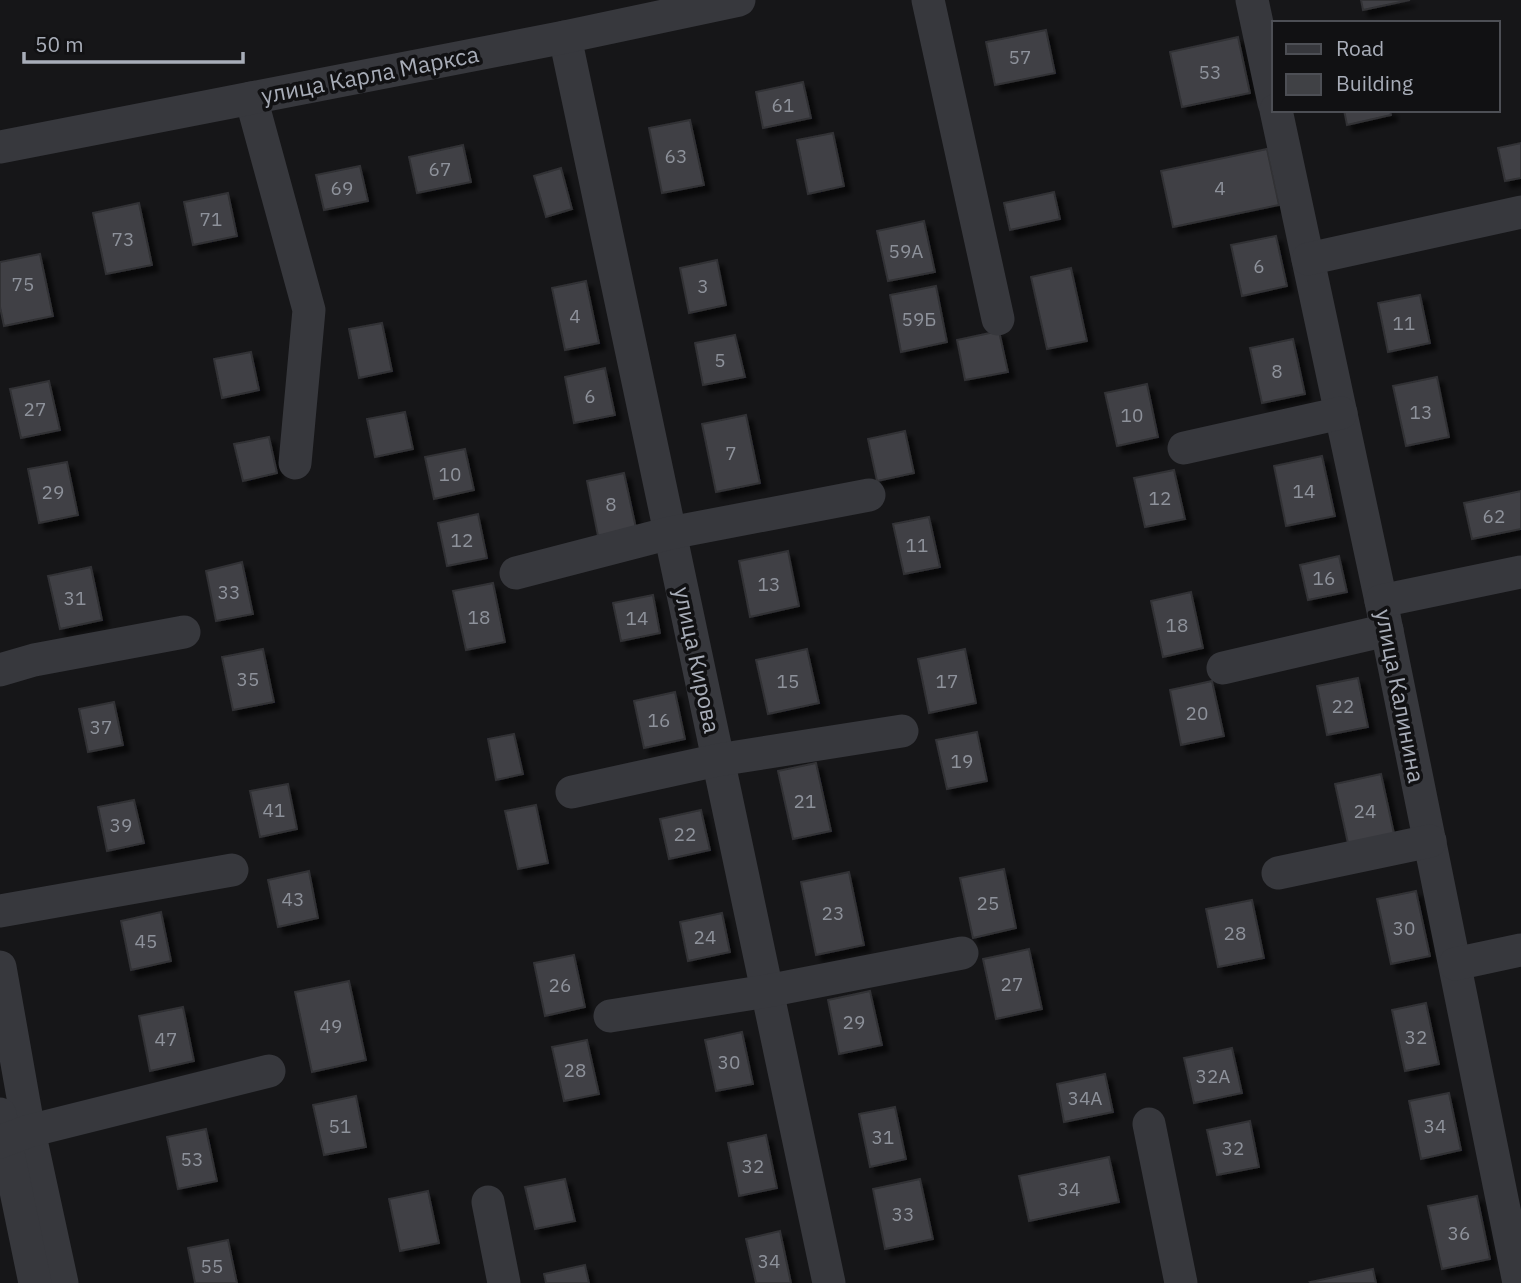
<svg xmlns="http://www.w3.org/2000/svg" width="1521" height="1283" viewBox="0 0 1521 1283" font-family="'IBM Plex Sans',sans-serif">
	<style>
		.building { fill: #404145; stroke: #303034; stroke-width: 2; filter: url(#shadow) }
		.lines { fill: none; stroke-linecap: round; stroke-linejoin: round }
		.minor { stroke: #37383d; stroke-width: 33 }
		.labels { text-anchor: middle; stroke-width: 7; stroke-linejoin: round; paint-order: stroke }
		.number-label { font-size: 19px; fill: #8e929b }
		.street-label { font-size: 23px; fill: #a8adb8; stroke: #111113 }
	</style>
	<defs>
		<filter id="shadow"><feDropShadow dx="6" dy="6" stdDeviation="2" flood-color="#0009"/></filter>
	</defs>
	<rect width="100%" height="100%" fill="#161618"/>
	<g class="building">
		<polygon points="1361,0 1410,0 1363,10"/>
		<polygon points="1046,30 1055,73 995,85 986,42"/>
		<polygon points="1238,37 1250,93 1182,107 1170,52"/>
		<polygon points="803,82 811,118 763,128 756,92"/>
		<polygon points="1344,110 1390,110 1391,115 1347,125"/>
		<polygon points="690,120 704,185 662,193 649,128"/>
		<polygon points="833,133 844,186 808,194 797,140"/>
		<polygon points="1521,143 1521,178 1505,181 1498,148"/>
		<polygon points="463,145 471,182 417,193 409,157"/>
		<polygon points="1267,149 1279,205 1173,227 1161,171"/>
		<polygon points="360,166 368,201 324,210 316,175"/>
		<polygon points="561,168 572,209 546,217 534,176"/>
		<polygon points="1054,192 1060,219 1010,230 1004,203"/>
		<polygon points="228,193 237,236 193,245 184,202"/>
		<polygon points="139,203 152,265 106,274 93,213"/>
		<polygon points="924,221 935,272 888,281 877,231"/>
		<polygon points="1276,236 1287,286 1242,296 1231,245"/>
		<polygon points="40,254 53,316 4,326 0,307 0,262"/>
		<polygon points="717,260 726,305 689,313 680,268"/>
		<polygon points="1071,268 1087,341 1047,349 1031,277"/>
		<polygon points="586,281 599,343 565,350 552,288"/>
		<polygon points="936,286 947,342 901,352 890,295"/>
		<polygon points="1420,295 1430,343 1388,352 1378,303"/>
		<polygon points="382,323 392,371 359,378 349,329"/>
		<polygon points="999,331 1008,372 965,380 957,340"/>
		<polygon points="735,335 745,377 703,385 695,343"/>
		<polygon points="1293,339 1305,394 1262,403 1250,348"/>
		<polygon points="251,352 259,390 222,398 214,359"/>
		<polygon points="605,368 615,415 574,423 565,377"/>
		<polygon points="1437,377 1449,437 1406,446 1393,386"/>
		<polygon points="49,381 60,430 21,438 10,389"/>
		<polygon points="1147,384 1158,437 1117,446 1105,393"/>
		<polygon points="405,412 413,449 375,457 367,419"/>
		<polygon points="746,415 760,483 716,492 702,424"/>
		<polygon points="905,431 914,473 877,481 868,439"/>
		<polygon points="269,437 277,473 243,481 234,444"/>
		<polygon points="465,449 474,490 434,499 425,457"/>
		<polygon points="1322,456 1335,516 1286,526 1274,466"/>
		<polygon points="67,462 78,515 39,523 28,469"/>
		<polygon points="1174,470 1185,519 1145,527 1134,478"/>
		<polygon points="624,473 636,528 598,536 587,481"/>
		<polygon points="1521,491 1521,529 1472,539 1464,503"/>
		<polygon points="478,514 487,558 447,566 438,523"/>
		<polygon points="929,517 940,567 904,574 893,524"/>
		<polygon points="788,551 799,606 750,617 739,561"/>
		<polygon points="1339,556 1347,592 1308,600 1300,565"/>
		<polygon points="242,562 253,614 216,621 206,571"/>
		<polygon points="91,567 102,620 60,629 48,576"/>
		<polygon points="493,583 505,642 466,650 453,591"/>
		<polygon points="1191,592 1203,648 1163,657 1151,601"/>
		<polygon points="653,595 660,633 621,641 613,603"/>
		<polygon points="263,649 274,702 233,710 222,657"/>
		<polygon points="807,649 819,703 768,714 756,660"/>
		<polygon points="965,649 976,703 929,713 918,659"/>
		<polygon points="1358,678 1368,727 1327,735 1317,686"/>
		<polygon points="1212,681 1224,736 1181,745 1170,690"/>
		<polygon points="675,692 685,739 644,748 634,701"/>
		<polygon points="114,702 123,745 88,752 79,709"/>
		<polygon points="977,732 987,781 947,789 936,740"/>
		<polygon points="514,734 523,774 496,780 488,739"/>
		<polygon points="816,763 831,831 793,839 778,771"/>
		<polygon points="1381,774 1395,838 1349,848 1335,784"/>
		<polygon points="288,784 297,829 260,837 250,791"/>
		<polygon points="134,800 144,843 107,851 98,807"/>
		<polygon points="536,805 548,863 518,869 505,811"/>
		<polygon points="701,810 710,850 669,859 660,819"/>
		<polygon points="1004,869 1016,928 973,938 960,878"/>
		<polygon points="309,871 318,918 278,927 268,880"/>
		<polygon points="849,872 864,945 816,955 801,882"/>
		<polygon points="1416,891 1430,956 1391,964 1377,899"/>
		<polygon points="1252,900 1264,958 1218,967 1206,909"/>
		<polygon points="161,912 171,961 131,970 121,921"/>
		<polygon points="722,913 730,952 688,961 680,922"/>
		<polygon points="1029,949 1042,1009 996,1019 983,959"/>
		<polygon points="574,955 585,1007 545,1016 534,963"/>
		<polygon points="349,981 366,1060 312,1072 295,992"/>
		<polygon points="870,991 882,1045 839,1054 828,1000"/>
		<polygon points="1426,1003 1439,1064 1405,1071 1392,1010"/>
		<polygon points="183,1007 194,1061 150,1071 139,1016"/>
		<polygon points="742,1032 753,1084 716,1091 705,1040"/>
		<polygon points="587,1040 599,1094 564,1101 552,1047"/>
		<polygon points="1232,1048 1242,1093 1194,1103 1184,1058"/>
		<polygon points="1105,1074 1113,1112 1064,1122 1057,1084"/>
		<polygon points="1449,1093 1461,1150 1421,1159 1409,1101"/>
		<polygon points="356,1096 366,1147 324,1155 313,1105"/>
		<polygon points="895,1107 906,1159 870,1167 859,1114"/>
		<polygon points="1250,1121 1259,1167 1217,1175 1207,1130"/>
		<polygon points="206,1129 217,1181 178,1189 167,1137"/>
		<polygon points="766,1135 777,1188 739,1196 728,1143"/>
		<polygon points="1109,1157 1119,1202 1029,1221 1019,1176"/>
		<polygon points="565,1179 575,1221 535,1229 525,1187"/>
		<polygon points="920,1179 933,1239 885,1249 873,1189"/>
		<polygon points="428,1191 439,1243 400,1251 389,1199"/>
		<polygon points="1477,1196 1490,1259 1442,1269 1428,1206"/>
		<polygon points="780,1231 791,1283 756,1283 746,1239"/>
		<polygon points="228,1240 237,1283 195,1283 188,1248"/>
		<polygon points="585,1265 589,1283 546,1283 544,1274"/>
		<polygon points="1373,1269 1376,1283 1311,1283 1310,1282"/>
	</g>
	<g class="lines">
		<g class="minor">
			<polyline points="928,0 998,319"/>
			<polyline points="1252,0 1274,103"/>
			<polyline points="565,37 829,1283"/>
			<polyline points="251,98 309,310 295,463"/>
			<polyline points="1276,110 1381,601 1519,1283"/>
			<polyline points="0,147 565,37 739,0"/>
			<polyline points="1308,259 1521,212"/>
			<polyline points="1184,448 1341,413"/>
			<polyline points="516,573 670,533 869,495"/>
			<polyline points="1381,601 1521,572"/>
			<polyline points="1223,668 1387,630"/>
			<polyline points="0,670 34,660 184,632"/>
			<polyline points="572,792 718,760 902,731"/>
			<polyline points="1278,873 1430,841"/>
			<polyline points="0,911 232,870"/>
			<polyline points="1455,964 1521,950"/>
			<polyline points="0,967 29,1131 62,1283"/>
			<polyline points="610,1016 767,991 962,953"/>
			<polyline points="0,1114 35,1283"/>
			<polyline points="1149,1124 1181,1283"/>
			<polyline points="0,1142 29,1131 269,1071"/>
			<polyline points="488,1202 504,1283"/>
		</g>
	</g>
	<g class="labels">
		<g class="number-label">
			<text x="1020" y="64">57</text>
			<text x="1210" y="79">53</text>
			<text x="783" y="112">61</text>
			<text x="676" y="163">63</text>
			<text x="440" y="176">67</text>
			<text x="342" y="195">69</text>
			<text x="1220" y="195">4</text>
			<text x="211" y="226">71</text>
			<text x="123" y="246">73</text>
			<text x="906" y="258">59А</text>
			<text x="1259" y="273">6</text>
			<text x="23" y="291">75</text>
			<text x="703" y="293">3</text>
			<text x="575" y="323">4</text>
			<text x="919" y="326">59Б</text>
			<text x="1404" y="330">11</text>
			<text x="720" y="367">5</text>
			<text x="1277" y="378">8</text>
			<text x="590" y="403">6</text>
			<text x="35" y="416">27</text>
			<text x="1421" y="419">13</text>
			<text x="1132" y="422">10</text>
			<text x="731" y="460">7</text>
			<text x="450" y="481">10</text>
			<text x="1304" y="498">14</text>
			<text x="53" y="499">29</text>
			<text x="1160" y="505">12</text>
			<text x="611" y="511">8</text>
			<text x="1494" y="523">62</text>
			<text x="462" y="547">12</text>
			<text x="917" y="552">11</text>
			<text x="1324" y="585">16</text>
			<text x="769" y="591">13</text>
			<text x="229" y="599">33</text>
			<text x="75" y="605">31</text>
			<text x="479" y="624">18</text>
			<text x="637" y="625">14</text>
			<text x="1177" y="632">18</text>
			<text x="248" y="686">35</text>
			<text x="788" y="688">15</text>
			<text x="947" y="688">17</text>
			<text x="1343" y="713">22</text>
			<text x="1197" y="720">20</text>
			<text x="659" y="727">16</text>
			<text x="101" y="734">37</text>
			<text x="962" y="768">19</text>
			<text x="805" y="808">21</text>
			<text x="274" y="817">41</text>
			<text x="1365" y="818">24</text>
			<text x="121" y="832">39</text>
			<text x="685" y="841">22</text>
			<text x="293" y="906">43</text>
			<text x="988" y="910">25</text>
			<text x="833" y="920">23</text>
			<text x="1404" y="935">30</text>
			<text x="1235" y="940">28</text>
			<text x="705" y="944">24</text>
			<text x="146" y="948">45</text>
			<text x="1012" y="991">27</text>
			<text x="560" y="992">26</text>
			<text x="854" y="1029">29</text>
			<text x="331" y="1033">49</text>
			<text x="1416" y="1044">32</text>
			<text x="166" y="1046">47</text>
			<text x="729" y="1069">30</text>
			<text x="575" y="1077">28</text>
			<text x="1213" y="1083">32А</text>
			<text x="1085" y="1105">34А</text>
			<text x="340" y="1133">51</text>
			<text x="1435" y="1133">34</text>
			<text x="883" y="1144">31</text>
			<text x="1233" y="1155">32</text>
			<text x="192" y="1166">53</text>
			<text x="753" y="1173">32</text>
			<text x="1069" y="1196">34</text>
			<text x="903" y="1221">33</text>
			<text x="1459" y="1240">36</text>
			<text x="769" y="1268">34</text>
			<text x="212" y="1273">55</text>
		</g>
		<g class="street-label">
			<text transform="translate(370 75) rotate(-11)" y="8">улица Карла Маркса</text>
			<text transform="translate(697 660) rotate(78)" y="8">улица Кирова</text>
			<text transform="translate(1400 696) rotate(79)" y="8">улица Калинина</text>
		</g>
	</g>
	<rect x="1272" y="21" width="228" height="91" fill="#111113" stroke="#4d4f55" stroke-width="2"/>
	<rect x="1286" y="44" width="35" height="10" fill="#37383d" stroke="#4d4f55" stroke-width="2"/>
	<text x="1336" y="56" font-size="21" fill="#a8adb8">Road</text>
	<rect x="1286" y="74" width="35" height="21" fill="#404145" stroke="#4d4f55" stroke-width="2"/>
	<text x="1336" y="91" font-size="21" fill="#a8adb8">Building</text>
	<path d="M24 52v10h219v-10" fill="none" stroke="#a8adb8" stroke-width="3.5"/>
	<text x="35" y="52" font-size="21" fill="#a8adb8" stroke="#111113" stroke-width="5" paint-order="stroke">50 m</text>
</svg>
